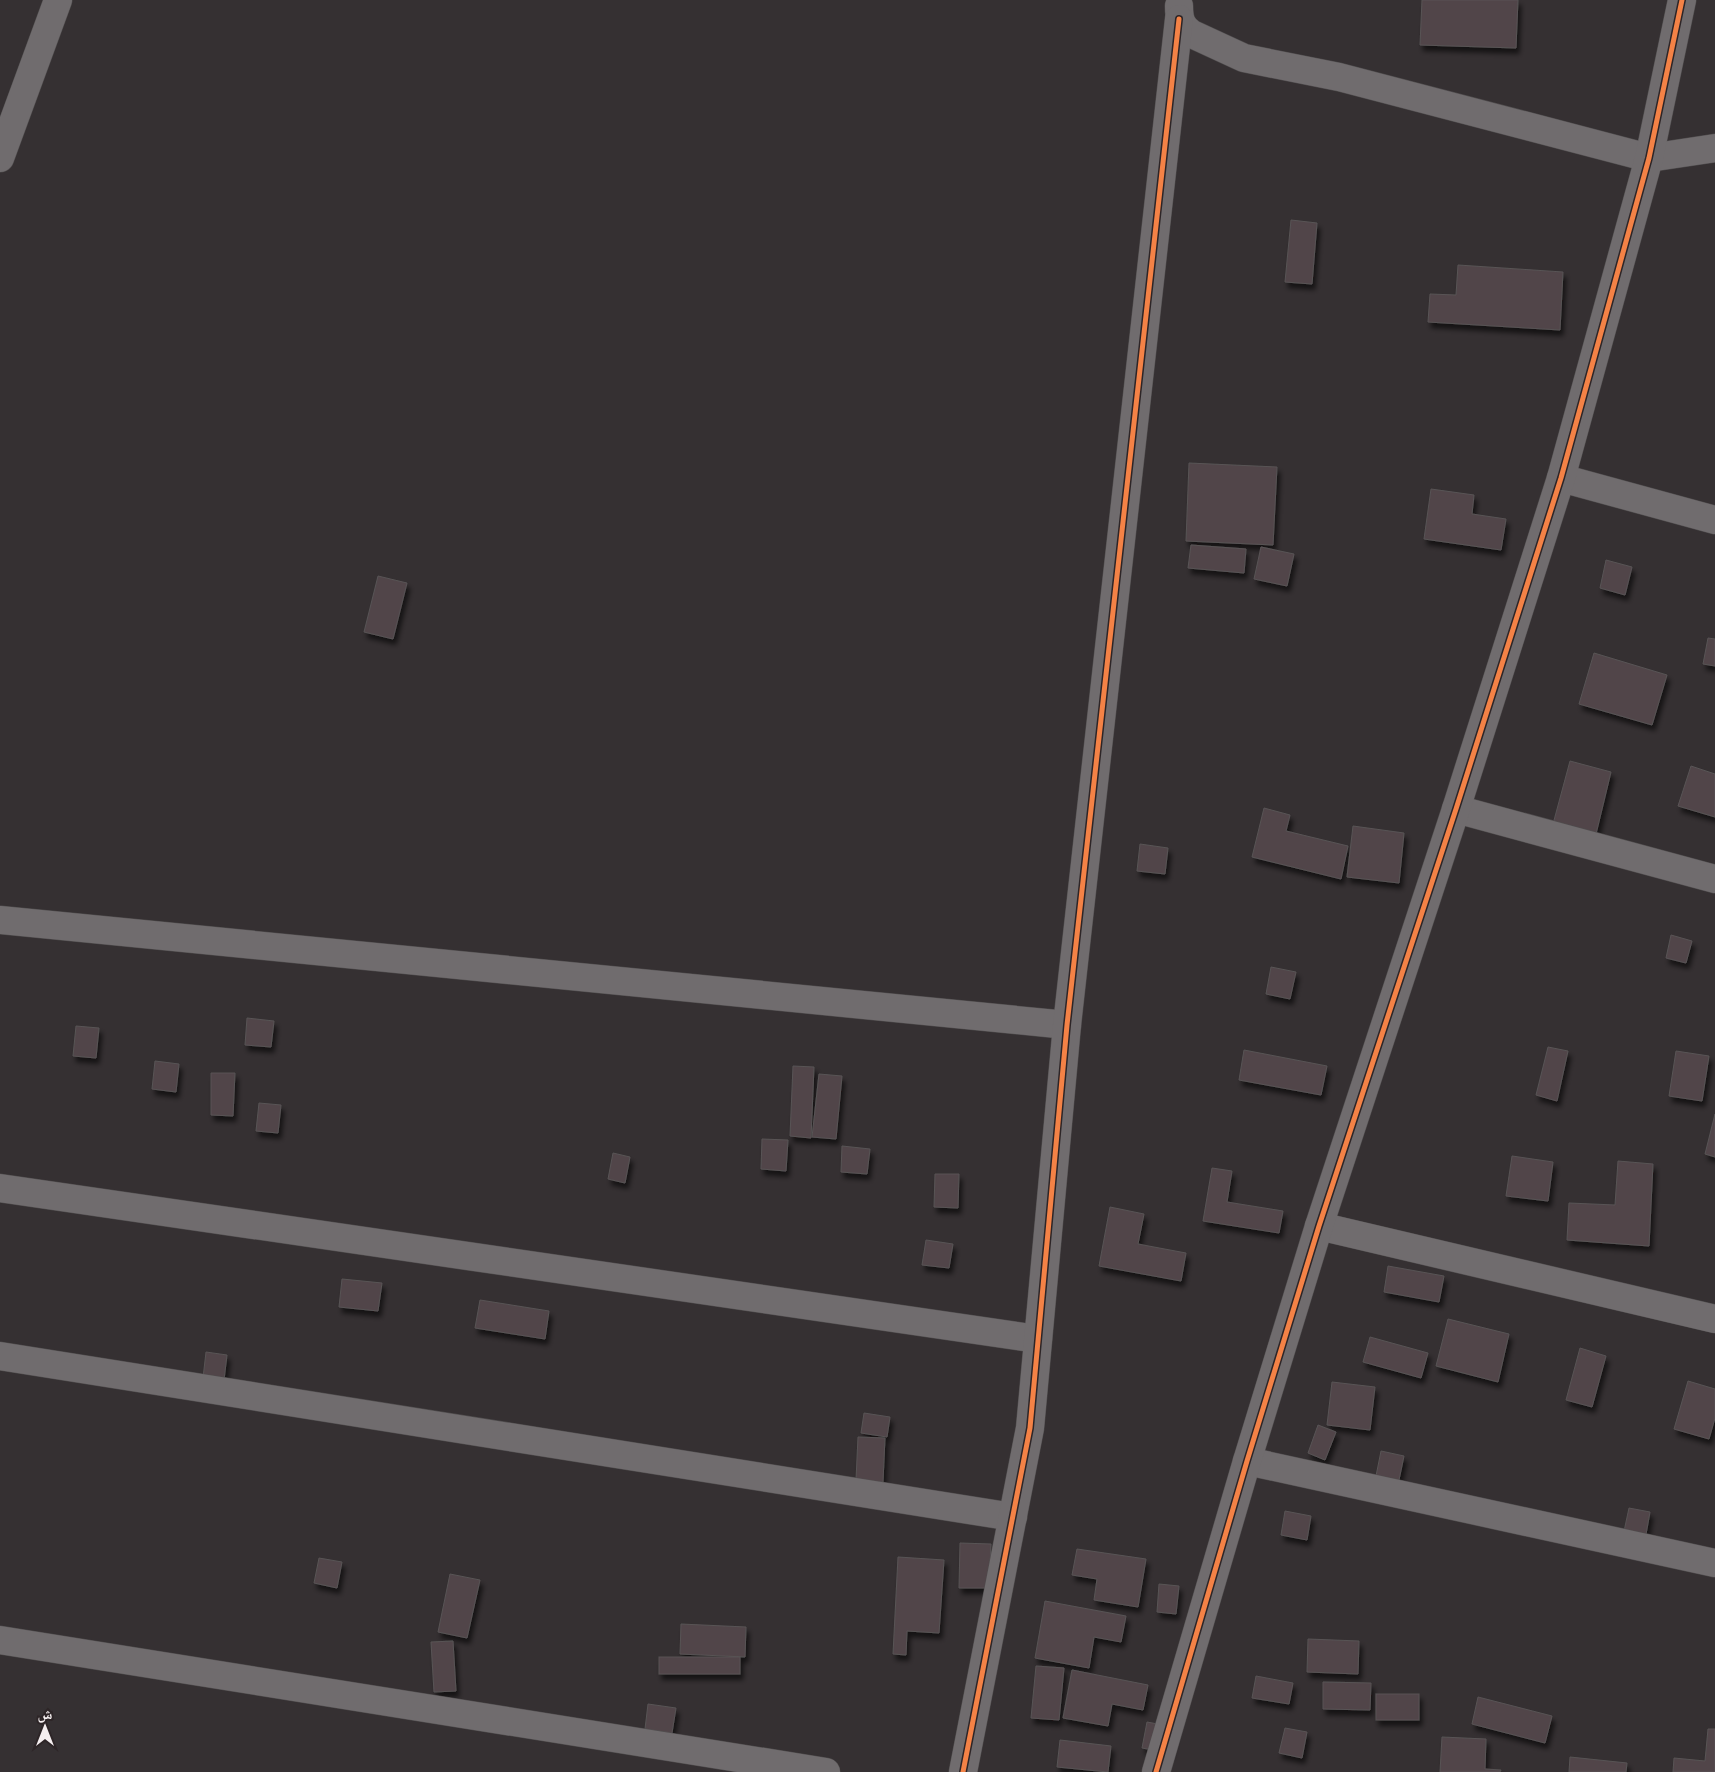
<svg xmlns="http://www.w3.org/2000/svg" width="1715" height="1772" viewBox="0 0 1715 1772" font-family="'PT Sans Narrow','Noto Naskh Arabic',sans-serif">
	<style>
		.building { fill: #51454a; stroke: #585455; filter: url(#shadow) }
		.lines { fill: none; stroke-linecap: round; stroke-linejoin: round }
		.minor-casing { stroke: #504d4e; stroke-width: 29 }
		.minor { stroke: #706c6e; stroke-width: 28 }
		.cycleway-casing { stroke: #2d2527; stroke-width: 8 }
		.cycleway { stroke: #f48246; stroke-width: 5 }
	</style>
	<defs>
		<filter id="shadow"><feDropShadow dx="3" dy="5.5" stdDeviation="2.5" flood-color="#0009"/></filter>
	</defs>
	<rect width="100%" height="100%" fill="#353032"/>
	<g class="building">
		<polygon points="1422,0 1518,0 1516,48 1420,45"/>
		<polygon points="1291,220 1317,223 1312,284 1285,282"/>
		<polygon points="1458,265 1563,272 1560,330 1428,322 1430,294 1456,295"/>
		<polygon points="1189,463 1277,467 1273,545 1186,541"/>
		<polygon points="1431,489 1474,495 1472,514 1506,519 1501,550 1424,539"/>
		<polygon points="1191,545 1246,549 1244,573 1188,568"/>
		<polygon points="1261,547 1294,554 1287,586 1254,579"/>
		<polygon points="1606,560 1632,567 1625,595 1600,588"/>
		<polygon points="378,576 407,583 393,639 364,632"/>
		<polygon points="1708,638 1715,639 1715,666 1703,664"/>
		<polygon points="1594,653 1667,675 1652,725 1579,704"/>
		<polygon points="1570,761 1611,772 1596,834 1553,824"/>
		<polygon points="1691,766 1715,774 1715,817 1678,806"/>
		<polygon points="1264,808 1290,815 1286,831 1348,846 1341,879 1252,857"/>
		<polygon points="1353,826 1404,833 1399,883 1347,877"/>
		<polygon points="1140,844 1168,848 1165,874 1137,871"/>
		<polygon points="1671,935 1692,941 1686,963 1666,958"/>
		<polygon points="1271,967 1296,972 1290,999 1266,994"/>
		<polygon points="247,1018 274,1021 271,1047 245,1045"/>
		<polygon points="76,1026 99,1028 96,1058 73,1056"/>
		<polygon points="1548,1047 1568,1051 1557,1101 1536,1095"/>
		<polygon points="1244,1050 1327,1066 1321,1095 1239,1080"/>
		<polygon points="1676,1051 1709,1056 1702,1101 1669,1096"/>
		<polygon points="155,1061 179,1064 176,1092 152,1089"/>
		<polygon points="793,1066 814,1067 811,1138 790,1136"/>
		<polygon points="211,1073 235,1073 233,1116 211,1115"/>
		<polygon points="819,1074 842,1076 836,1139 812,1137"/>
		<polygon points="259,1103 281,1105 278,1133 256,1131"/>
		<polygon points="1715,1114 1715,1157 1705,1154"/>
		<polygon points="762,1139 788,1140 786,1171 761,1169"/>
		<polygon points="842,1146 870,1149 867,1174 841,1172"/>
		<polygon points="613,1153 630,1157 625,1183 608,1179"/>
		<polygon points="1512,1156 1553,1162 1548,1201 1506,1196"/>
		<polygon points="1618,1161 1653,1164 1649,1246 1567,1240 1569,1203 1615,1205"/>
		<polygon points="1212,1168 1232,1171 1227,1202 1283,1211 1279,1233 1203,1221"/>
		<polygon points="935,1174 959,1174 958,1208 934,1207"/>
		<polygon points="1110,1207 1144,1214 1138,1244 1186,1253 1181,1281 1099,1266"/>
		<polygon points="926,1240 953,1244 949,1268 922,1265"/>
		<polygon points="1388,1266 1444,1276 1439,1302 1384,1292"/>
		<polygon points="342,1279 382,1283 378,1311 339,1307"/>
		<polygon points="480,1300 549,1311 545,1339 475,1328"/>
		<polygon points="1448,1319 1509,1334 1498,1382 1436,1366"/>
		<polygon points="1370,1337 1428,1353 1421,1378 1363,1362"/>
		<polygon points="1580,1348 1606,1356 1592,1407 1566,1400"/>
		<polygon points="206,1352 227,1355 224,1380 203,1378"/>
		<polygon points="1688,1381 1715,1389 1715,1418 1709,1439 1674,1429"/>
		<polygon points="1332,1382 1375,1387 1370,1430 1327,1425"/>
		<polygon points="864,1413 890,1417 887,1437 861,1433"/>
		<polygon points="1318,1425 1336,1432 1325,1460 1308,1453"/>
		<polygon points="858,1437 885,1438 883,1482 856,1480"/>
		<polygon points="1381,1451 1404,1456 1399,1480 1376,1476"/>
		<polygon points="1629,1508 1650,1512 1645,1540 1623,1536"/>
		<polygon points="1285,1511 1311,1516 1307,1540 1281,1535"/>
		<polygon points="960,1543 991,1544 989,1588 959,1588"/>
		<polygon points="1077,1549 1146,1559 1138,1607 1094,1600 1097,1579 1072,1575"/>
		<polygon points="898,1557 944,1560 939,1633 907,1631 906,1655 893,1654"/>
		<polygon points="319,1558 342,1562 337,1588 314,1583"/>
		<polygon points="450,1574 480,1580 467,1638 438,1632"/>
		<polygon points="1159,1584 1179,1586 1176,1614 1157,1612"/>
		<polygon points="1045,1601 1126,1616 1121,1642 1094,1637 1089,1668 1035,1658"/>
		<polygon points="681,1624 746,1627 745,1657 680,1654"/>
		<polygon points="1308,1639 1359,1641 1358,1674 1307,1672"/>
		<polygon points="453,1641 456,1691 434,1692 431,1642"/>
		<rect x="659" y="1657" width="81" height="17"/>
		<polygon points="1036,1666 1064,1668 1059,1720 1031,1718"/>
		<polygon points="1072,1670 1148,1685 1143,1710 1112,1704 1108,1726 1063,1718"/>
		<polygon points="1256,1676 1293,1683 1289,1704 1252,1698"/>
		<polygon points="1323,1682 1371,1683 1370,1710 1323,1709"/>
		<rect x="1376" y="1694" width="43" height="26"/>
		<polygon points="1478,1697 1552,1716 1545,1743 1472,1724"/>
		<polygon points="648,1704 676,1708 672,1733 645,1729"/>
		<polygon points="1147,1722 1174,1727 1169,1753 1142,1748"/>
		<polygon points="1285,1728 1307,1732 1302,1758 1279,1753"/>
		<polygon points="1708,1729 1715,1729 1715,1772 1673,1772 1674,1758 1705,1761"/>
		<polygon points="1442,1737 1486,1739 1485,1769 1501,1770 1500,1772 1440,1772"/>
		<polygon points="1060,1740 1111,1746 1108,1772 1057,1767"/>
		<polygon points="1570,1757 1627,1763 1626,1772 1569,1772"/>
	</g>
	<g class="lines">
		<g class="minor-casing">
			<g id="minor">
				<path d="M1179 6C1179 19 1181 27 1192 34L1244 58 1339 77 1649 158 1715 148"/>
				<polyline points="0,158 58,0"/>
				<polyline points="1561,478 1715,520"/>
				<polyline points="1456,809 1715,879"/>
				<polyline points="0,920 1067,1025"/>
				<polyline points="0,1188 1038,1339"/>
				<polyline points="1319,1226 1715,1319"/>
				<polyline points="0,1356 1013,1517"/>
				<polyline points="1247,1461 1715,1563"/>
				<polyline points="0,1640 826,1772"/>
				<polyline points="963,1772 1030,1428 1067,1025 1179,19"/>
				<polyline points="1156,1772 1247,1461 1319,1226 1456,809 1561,478 1649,158 1682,0"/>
			</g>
		</g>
		<use href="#minor" class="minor"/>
		<g class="cycleway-casing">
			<g id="cycleway">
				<polyline points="963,1772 1030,1428 1067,1025 1179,19"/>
				<polyline points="1156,1772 1247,1461 1319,1226 1456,809 1561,478 1649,158 1682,0"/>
			</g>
		</g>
		<use href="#cycleway" class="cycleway"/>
	</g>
	<g transform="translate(45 1727)" stroke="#2d2527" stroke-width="4" paint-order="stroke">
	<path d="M0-4L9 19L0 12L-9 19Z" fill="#f5eff0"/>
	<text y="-8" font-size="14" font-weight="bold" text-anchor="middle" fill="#f5eff0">ش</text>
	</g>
</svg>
